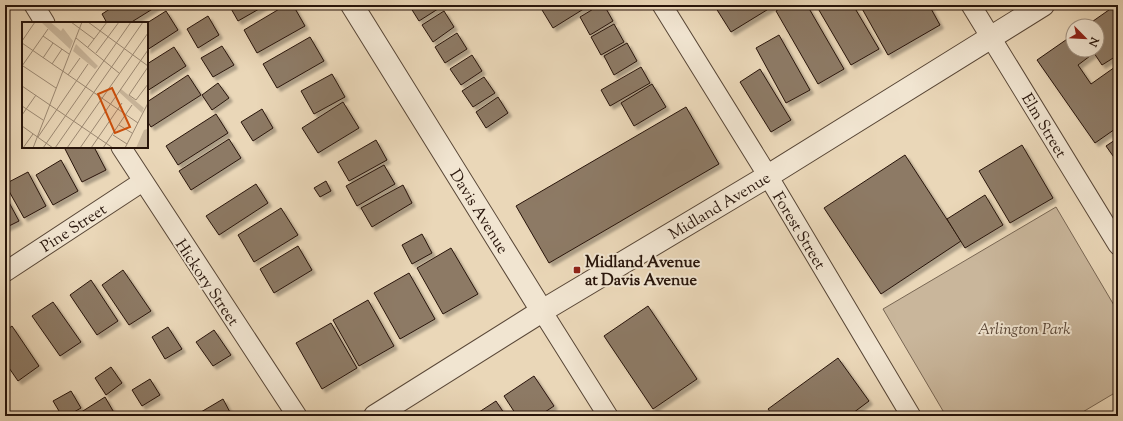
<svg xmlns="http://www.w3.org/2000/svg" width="1123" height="421" viewBox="0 0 1123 421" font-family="'Sorts Mill Goudy',serif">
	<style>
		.green { fill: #c9b69b; stroke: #786653 }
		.building { fill: #8d7a65; stroke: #28150b; filter: url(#shadow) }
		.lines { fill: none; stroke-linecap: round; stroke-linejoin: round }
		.minor-casing { stroke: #584636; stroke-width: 21 }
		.tertiary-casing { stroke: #584636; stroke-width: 24 }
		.minor { stroke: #f1e5d1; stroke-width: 19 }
		.tertiary { stroke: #f1e5d1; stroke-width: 22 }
		.poi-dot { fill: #8f2418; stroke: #f1e5d1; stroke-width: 1.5 }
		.labels { text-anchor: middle; stroke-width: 4; stroke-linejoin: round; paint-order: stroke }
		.street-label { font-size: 16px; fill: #28150b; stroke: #f1e5d1 }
		.poi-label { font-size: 16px; font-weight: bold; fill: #28150b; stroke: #f1e5d1; text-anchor: start }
		.park-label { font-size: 16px; font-style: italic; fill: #584536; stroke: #f1e5d1 }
		.inset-road { fill: none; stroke: #9c8973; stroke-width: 1 }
		.view { fill: #cb4f0c; fill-opacity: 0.15; stroke: #cb4f0c; stroke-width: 2 }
		.inset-edge { fill: none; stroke: #28150b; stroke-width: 2 }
	</style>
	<defs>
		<filter id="shadow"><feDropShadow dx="3.5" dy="3.5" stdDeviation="1" flood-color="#0004"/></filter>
	</defs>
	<rect width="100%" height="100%" fill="#ead7b8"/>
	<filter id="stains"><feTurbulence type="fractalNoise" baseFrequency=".005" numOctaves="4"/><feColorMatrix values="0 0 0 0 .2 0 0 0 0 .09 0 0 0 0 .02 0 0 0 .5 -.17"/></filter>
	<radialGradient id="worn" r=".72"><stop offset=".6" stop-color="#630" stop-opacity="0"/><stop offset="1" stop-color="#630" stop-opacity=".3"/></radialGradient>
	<polygon class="green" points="1056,207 1118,312 1118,391 1076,416 946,416 883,309"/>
	<g class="building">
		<polygon points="116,5 159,5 130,23 107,23 102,14"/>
		<polygon points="229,5 266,5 238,21"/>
		<polygon points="286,5 293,5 305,26 257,53 244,30"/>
		<polygon points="409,5 440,5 441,7 419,21"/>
		<polygon points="539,5 590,5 553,28"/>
		<polygon points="600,5 604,5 613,21 590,35 580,17"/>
		<polygon points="714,5 775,5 731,32"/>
		<polygon points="786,5 807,5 844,69 818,84 776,11"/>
		<polygon points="816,5 853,5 879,49 851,65"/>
		<polygon points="860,5 929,5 940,25 888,55"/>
		<polygon points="1116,5 1118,6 1118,55 1102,65 1094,53 1078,65 1091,84 1115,67 1118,71 1118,127 1095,143 1037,60 1073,35 1073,50 1097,50 1097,26 1086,26"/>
		<polygon points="166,11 178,30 147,50 147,23"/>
		<polygon points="444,11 454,27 433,42 422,25"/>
		<polygon points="208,16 219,35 198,48 187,29"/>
		<polygon points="614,24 624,42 601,55 591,37"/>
		<polygon points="457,33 467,49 445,63 435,47"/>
		<polygon points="779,35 810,90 786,103 756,48"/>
		<polygon points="310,37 324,61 277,88 263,64"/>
		<polygon points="627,43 637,61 614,75 604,56"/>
		<polygon points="222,46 234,65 213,77 201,58"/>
		<polygon points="174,47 186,66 147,91 147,64"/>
		<polygon points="472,55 482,71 461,85 450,69"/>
		<polygon points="641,67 650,83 610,106 601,90"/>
		<polygon points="760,69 791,120 771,132 740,82"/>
		<polygon points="332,74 345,97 314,114 301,91"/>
		<polygon points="188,75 201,95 151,127 147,121 147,102"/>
		<polygon points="484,77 495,93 473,107 462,91"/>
		<polygon points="218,83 229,98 212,110 202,95"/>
		<polygon points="652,84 666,107 634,126 621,103"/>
		<polygon points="498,97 508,113 486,128 476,112"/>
		<polygon points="343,102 359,128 318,153 302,128"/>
		<polygon points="686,107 719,164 549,263 516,206"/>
		<polygon points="262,109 273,128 253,141 241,122"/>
		<polygon points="216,114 228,133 178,165 166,146"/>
		<polygon points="1118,138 1118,163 1106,146"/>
		<polygon points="229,139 241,158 191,190 179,171"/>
		<polygon points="376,140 387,160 349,181 338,162"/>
		<polygon points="1022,145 1053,198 1010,223 979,171"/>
		<polygon points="64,147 94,147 106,170 82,182"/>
		<polygon points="905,155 961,241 881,294 824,208"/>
		<polygon points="61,160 78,191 53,205 36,175"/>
		<polygon points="384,165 395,184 357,206 346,186"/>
		<polygon points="28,172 46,206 24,218 5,184"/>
		<polygon points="326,181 331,191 320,197 314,188"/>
		<polygon points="256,184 268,203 219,235 206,216"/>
		<polygon points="403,185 412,203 372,227 361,208"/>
		<polygon points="5,195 19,221 5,228"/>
		<polygon points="985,195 1003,225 965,248 947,219"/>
		<polygon points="281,208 298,235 254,262 238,235"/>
		<polygon points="422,234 432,253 412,264 402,245"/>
		<polygon points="298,246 312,270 274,293 260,269"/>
		<polygon points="451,248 478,294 443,314 417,268"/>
		<polygon points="123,270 151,311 129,325 102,285"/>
		<polygon points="409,273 435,319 400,339 374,293"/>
		<polygon points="91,280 118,321 97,335 70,295"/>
		<polygon points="368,300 394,346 359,366 333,320"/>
		<polygon points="53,302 81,342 60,356 32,316"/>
		<polygon points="648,306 697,379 653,409 604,336"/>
		<polygon points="331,323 357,368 322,389 296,343"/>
		<polygon points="12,326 39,366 18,381 5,362 5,331"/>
		<polygon points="168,327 182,349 165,359 152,337"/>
		<polygon points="214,330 231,355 213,366 196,342"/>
		<polygon points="838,358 869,401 849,416 773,416 768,409"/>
		<polygon points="111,367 122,383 106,395 95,378"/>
		<polygon points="534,376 554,406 539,416 517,416 504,396"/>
		<polygon points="150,379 160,395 142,406 132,390"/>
		<polygon points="71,391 81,408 67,416 62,416 53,401"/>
		<polygon points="105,397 116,416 75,416"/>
		<polygon points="223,399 232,416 204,416 201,412"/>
		<polygon points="496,401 506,416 473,416"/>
	</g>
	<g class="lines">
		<g class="minor-casing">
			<g id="minor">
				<polyline points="34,5 45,23"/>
				<polyline points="662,5 768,176 911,416"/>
				<polyline points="971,5 1118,245"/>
				<polyline points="121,147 297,416"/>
				<polyline points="5,272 142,182"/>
				<polyline points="542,311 608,416"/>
			</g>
		</g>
		<g class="tertiary-casing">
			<g id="tertiary">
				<polyline points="352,5 542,311"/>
				<polyline points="375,416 542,311 768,176 1043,5"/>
			</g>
		</g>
		<use href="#minor" class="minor"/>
		<use href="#tertiary" class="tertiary"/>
	</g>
	<rect class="poi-dot" x="573" y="266" width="8" height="8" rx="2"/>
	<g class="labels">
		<g class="street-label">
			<text transform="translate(1045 125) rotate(59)" y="6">Elm Street</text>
			<text transform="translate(719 205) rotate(-31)" y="6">Midland Avenue</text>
			<text transform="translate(480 211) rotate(58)" y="6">Davis Avenue</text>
			<text transform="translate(73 227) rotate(-33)" y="6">Pine Street</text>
			<text transform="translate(800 230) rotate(59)" y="6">Forest Street</text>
			<text transform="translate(208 282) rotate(56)" y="6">Hickory Street</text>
		</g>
		<g class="poi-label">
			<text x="585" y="267">Midland Avenue<tspan x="585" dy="18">at Davis Avenue</tspan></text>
		</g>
		<g class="park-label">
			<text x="1024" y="334">Arlington Park</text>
		</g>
	</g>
	<g transform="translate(22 22)">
		<rect width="126" height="126" fill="#ead7b8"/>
		<path d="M19 0H28L39 9 41 6 51 19 48 27ZM54 22 76 44 73 47 51 29ZM99 67 122 86 120 91 97 70ZM125 107 126 126H114L122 108Z" fill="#c9b69b"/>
		<path class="inset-road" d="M49 0 72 17M66 0 126 44M21 14 47 32M54 16 97 51M0 19 13 0M0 21 116 101M66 25 85 0M74 31 97 0M21 36 31 21M30 42 40 27M0 44 26 7M1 44 34 66M126 45 107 73 114 78 126 62M46 53 58 36M0 64 91 126M0 84 21 98M0 93 14 73M97 103 110 111M0 104 31 126M91 113 105 122M16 115 66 42M1 126 11 112M11 126 60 0M21 126 109 0M33 126 121 0M45 126 126 11M58 126 126 28M69 126 100 81M81 126 110 83M103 126 126 81"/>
		<path class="view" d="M90 66 108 105 93 111 76 72Z"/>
		<rect width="126" height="126" class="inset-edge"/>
	</g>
	<rect width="1123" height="421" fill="none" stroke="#ead7b8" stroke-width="20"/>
	<rect x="6" y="6" width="1111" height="409" fill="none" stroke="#28150b" stroke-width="2"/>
	<rect x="10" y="10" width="1103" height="401" fill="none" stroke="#28150b"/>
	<g transform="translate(1085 38) rotate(114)"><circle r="19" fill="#f1e5d1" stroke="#a19282"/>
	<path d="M0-3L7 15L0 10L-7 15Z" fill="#8f2418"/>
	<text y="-6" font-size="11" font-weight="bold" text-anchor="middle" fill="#28150b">N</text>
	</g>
	<rect width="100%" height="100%" filter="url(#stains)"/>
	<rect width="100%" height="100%" fill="url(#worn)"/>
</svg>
